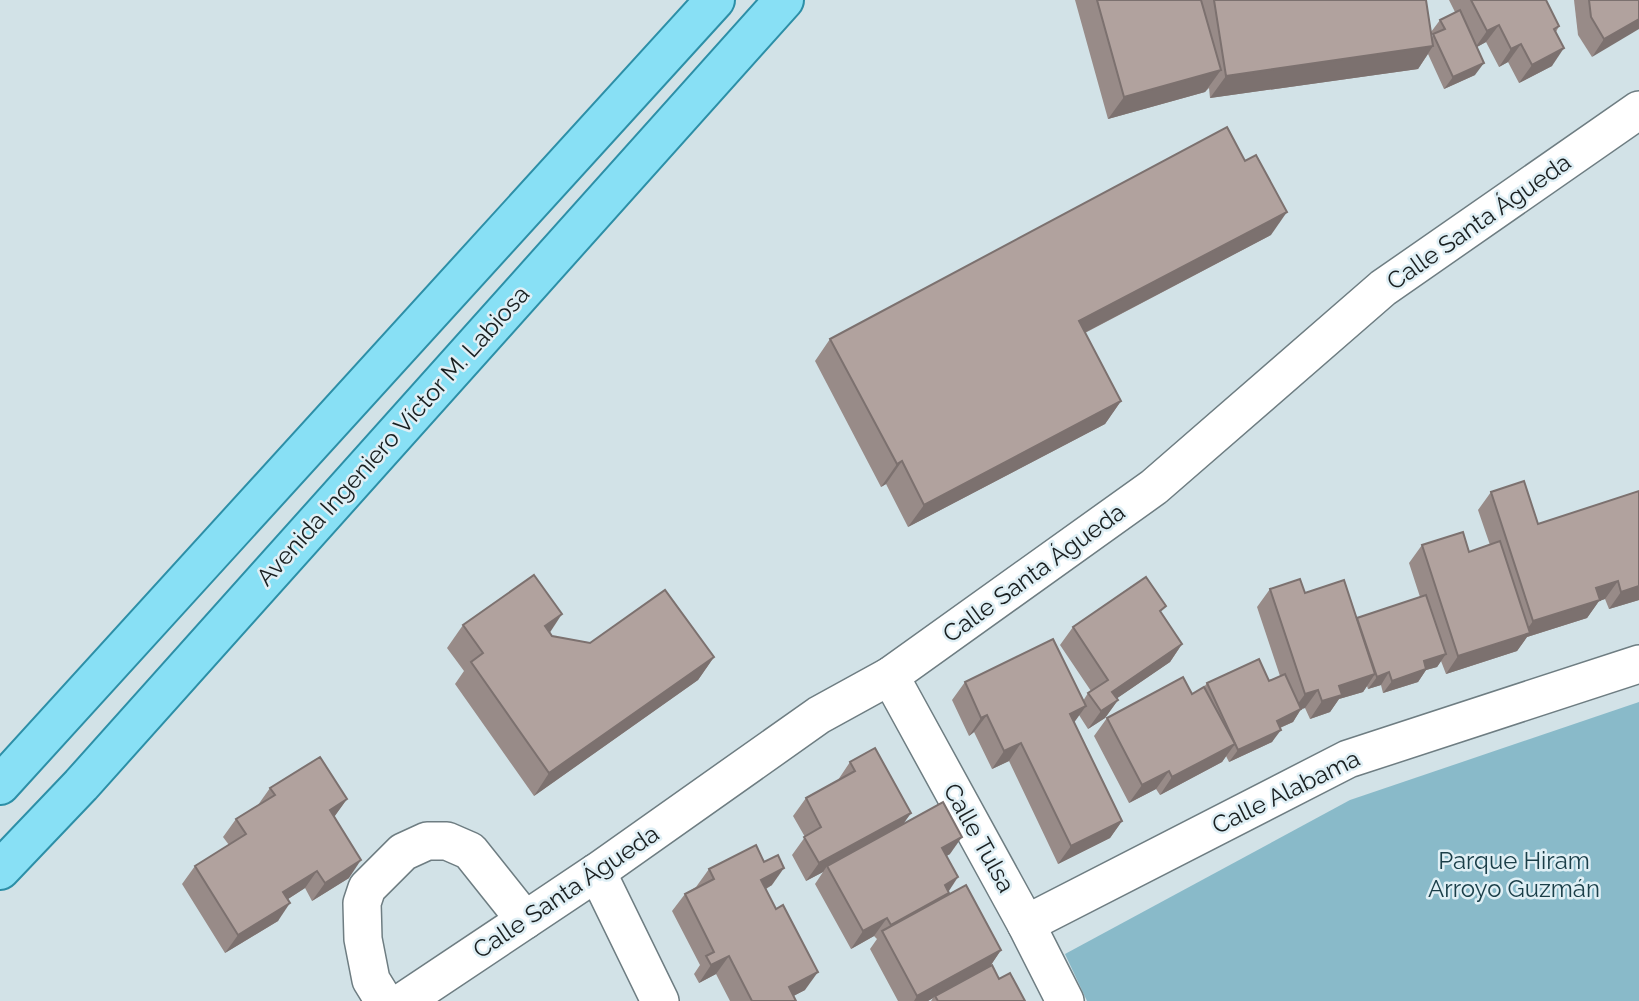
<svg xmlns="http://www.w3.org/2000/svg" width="1639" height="1001" viewBox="0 0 1639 1001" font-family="Raleway,sans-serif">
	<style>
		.green { fill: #89bac9 }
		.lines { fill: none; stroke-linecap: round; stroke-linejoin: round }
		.minor-casing { stroke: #6e7d82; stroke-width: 40 }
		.major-casing { stroke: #2d8fa7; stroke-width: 42 }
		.minor { stroke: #fff; stroke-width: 37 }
		.major { stroke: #88e0f5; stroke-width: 38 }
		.wall { fill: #988b88 }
		.shaded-wall { fill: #7c716f }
		.building { fill: #b1a29e; stroke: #7c716f; stroke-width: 2 }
		.labels { text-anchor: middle; stroke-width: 5; stroke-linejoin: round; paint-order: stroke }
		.street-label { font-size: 24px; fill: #191f20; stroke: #dfeff5 }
		.park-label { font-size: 24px; fill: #1a3e48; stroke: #dfeff5 }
	</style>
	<rect width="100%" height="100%" fill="#d2e2e7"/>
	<polygon class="green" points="1639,702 1639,1001 1087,1001 1065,954 1350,800"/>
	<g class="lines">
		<g class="minor-casing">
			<g id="minor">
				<polyline points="890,676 1026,924 1065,1001"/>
				<polyline points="597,872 660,1001"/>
				<polyline points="1026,924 1348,759 1639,664"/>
				<polyline points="384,1001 371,980 363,939 362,903 367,888 403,852 427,841 447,841 470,851 525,920"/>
				<polyline points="404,1001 597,872 819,715 890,676 1154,487 1383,288 1639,110"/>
			</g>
		</g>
		<g class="major-casing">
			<g id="major">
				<polyline points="0,785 715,0"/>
				<polyline points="0,870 81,785 784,0"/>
			</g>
		</g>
		<use href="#minor" class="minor"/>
		<use href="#major" class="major"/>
	</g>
	<g class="wall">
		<polygon points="1075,0 1426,0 1432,37 1433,35 1431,32 1440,20 1455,12 1449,0 1546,0 1559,26 1556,32 1552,66 1519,83 1508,62 1499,67 1486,42 1477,47 1475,75 1444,89 1428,54 1418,69 1210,98 1209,88 1205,92 1108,119"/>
		<polygon points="1574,0 1639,0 1592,57 1578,35"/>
		<polygon points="1271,235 1085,333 1121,401 1105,424 908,527 886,484 881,487 815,361 830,339"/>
		<polygon points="1639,491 1639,600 1609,609 1605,599 1599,601 1587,618 1527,637 1517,651 1446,674 1441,661 1437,667 1426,670 1418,682 1383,693 1381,685 1368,689 1367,686 1363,692 1339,699 1330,712 1310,719 1305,708 1301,709 1293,722 1280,728 1272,742 1229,762 1226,756 1222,762 1160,795 1156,789 1129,803 1094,736 1107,718 1192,694 1204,687 1207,683 1269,681 1280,676 1257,607 1270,589 1305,593 1357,619 1420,597 1409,563 1422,545 1469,552 1490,545 1478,510 1491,492 1538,524"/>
		<polygon points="1161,613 1182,644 1170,662 1117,698 1118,700 1105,718 1088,729 1079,715 1074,722 1122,821 1110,838 1058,864 1009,761 992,769 974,732 969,736 952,700 965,682 1083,701 1088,693 1091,691 1060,645 1073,627"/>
		<polygon points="463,625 550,632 552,636 590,643 714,657 698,680 534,796 455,684 464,671 447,648"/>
		<polygon points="850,762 911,813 903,824 950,854 946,856 949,893 947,895 1001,950 990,966 999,979 1025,1001 931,1001 933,998 928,1001 898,1001 870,949 877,939 874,936 851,949 815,884 823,872 806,881 792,855 805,837 793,816 806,798 838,780"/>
		<polygon points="270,788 347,799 334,817 349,878 312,901 305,888 288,899 278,921 225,953 182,884 195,866 229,845 223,837 236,819 258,805"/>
		<polygon points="709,869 772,885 766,889 805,990 793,996 796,1001 730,1001 716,974 699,983 694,974 700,965 672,911 685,894 696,887"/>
	</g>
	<g class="shaded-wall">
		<polygon points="1639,19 1639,29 1592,57 1604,39"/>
		<polygon points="1499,25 1486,42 1475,48 1487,31"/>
		<polygon points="1521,44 1508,62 1499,67 1511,49"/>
		<polygon points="1433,46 1418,69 1210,98 1226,76"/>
		<polygon points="1564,48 1552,66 1519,83 1532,65"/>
		<polygon points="1484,63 1475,75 1444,89 1453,77"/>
		<polygon points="1221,70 1205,92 1108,119 1124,97"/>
		<polygon points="1287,212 1271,235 1063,344 1079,321"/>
		<polygon points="1121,401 1105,424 908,527 924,505"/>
		<polygon points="902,461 886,484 881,487 897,464"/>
		<polygon points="1618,581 1605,599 1599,601 1587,618 1527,637 1517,651 1446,674 1458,656 1523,635 1533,621 1596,588"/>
		<polygon points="1639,586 1639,600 1609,609 1621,592"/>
		<polygon points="562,614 547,637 545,626"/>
		<polygon points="1182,644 1170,662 1100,710 1112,692"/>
		<polygon points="1446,654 1437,667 1426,670 1418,682 1383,693 1392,681 1424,661"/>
		<polygon points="714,657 698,680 534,796 549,773"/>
		<polygon points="1389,672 1381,685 1368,689 1377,677"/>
		<polygon points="1375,674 1363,692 1339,699 1330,712 1310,719 1322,701 1339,686"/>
		<polygon points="1318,690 1305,708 1292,712 1305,694"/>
		<polygon points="1118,700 1105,718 1088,729 1101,711"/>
		<polygon points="1086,706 1073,724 1070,714"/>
		<polygon points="1301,709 1293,722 1268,733 1277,721"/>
		<polygon points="987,715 974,732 969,736 981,718"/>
		<polygon points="1281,730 1272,742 1229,762 1238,750"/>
		<polygon points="1021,743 1009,761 992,769 1004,751"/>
		<polygon points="1235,744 1222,762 1160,795 1172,777"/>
		<polygon points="1169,771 1156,789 1129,803 1142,785"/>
		<polygon points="347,799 334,817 330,810"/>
		<polygon points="911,813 898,831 827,866 823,872 806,881 819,863"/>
		<polygon points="1122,821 1110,838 1058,864 1071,846"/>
		<polygon points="962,837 950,854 929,866 942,848"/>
		<polygon points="361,860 349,878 312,901 325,883"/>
		<polygon points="784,868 772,885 749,898 761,880"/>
		<polygon points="317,871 305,888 271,910 283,892"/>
		<polygon points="958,877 936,911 884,935 891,925 945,885"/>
		<polygon points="290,903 278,921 225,953 238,935"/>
		<polygon points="887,918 874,936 851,949 863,931"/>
		<polygon points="1001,950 989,968 935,996 933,998 928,1001 914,1001 917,996"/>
		<polygon points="729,956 716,974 699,983 711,965"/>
		<polygon points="818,972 805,990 784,1001 789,987"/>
	</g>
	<g class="building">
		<polygon points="1097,0 1201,0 1221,70 1124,97"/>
		<polygon points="1214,0 1426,0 1433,46 1226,76"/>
		<polygon points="1471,0 1546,0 1559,26 1554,29 1564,48 1532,65 1521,44 1511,49 1499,25 1487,31"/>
		<polygon points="1589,0 1639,0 1639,19 1604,39 1591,17"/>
		<polygon points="1460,10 1484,63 1453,77 1433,34 1445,29 1440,20"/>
		<polygon points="1227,127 1245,161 1256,155 1287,212 1079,321 1121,401 924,505 902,461 897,464 830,339"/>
		<polygon points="1524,481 1538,524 1639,491 1639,586 1621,592 1618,581 1596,588 1600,600 1533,621 1491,492"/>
		<polygon points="1463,532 1469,552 1500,541 1530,633 1458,656 1422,545"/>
		<polygon points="534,575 562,614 545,626 552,636 590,643 665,590 714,657 549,773 471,662 483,653 463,625"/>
		<polygon points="1146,577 1166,606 1160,611 1182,644 1112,692 1118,700 1101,711 1088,693 1108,680 1073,627"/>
		<polygon points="1300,579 1305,593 1344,580 1375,674 1339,686 1342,695 1322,701 1318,690 1305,694 1270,589"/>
		<polygon points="1426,595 1446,654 1424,661 1426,669 1392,681 1389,672 1377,677 1357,618"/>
		<polygon points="1053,639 1086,706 1070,714 1122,821 1071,846 1021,743 1004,751 987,715 981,718 965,682"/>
		<polygon points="1259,659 1269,681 1285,674 1301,709 1277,721 1281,730 1238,750 1207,683"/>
		<polygon points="1183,677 1192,694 1204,687 1235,744 1172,777 1169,771 1142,785 1107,718"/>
		<polygon points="875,748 911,813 819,863 804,837 821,827 806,798 855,771 850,762"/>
		<polygon points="320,757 347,799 330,810 361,860 325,883 317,871 283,892 290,903 238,935 195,866 246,834 236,819 275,795 270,788"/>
		<polygon points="943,802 962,837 942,848 958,877 945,885 949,893 891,925 887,918 863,931 827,866"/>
		<polygon points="756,845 764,862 778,855 784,868 761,880 776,909 783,905 818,972 789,987 796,1001 752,1001 729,956 711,965 706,956 714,952 685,894 714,879 709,869"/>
		<polygon points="966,885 1001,950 917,996 882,931"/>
		<polygon points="992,965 999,979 1010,973 1025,1001 938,1001 935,996"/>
	</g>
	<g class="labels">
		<g class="street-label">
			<text transform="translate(1479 222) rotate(-35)" y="8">Calle Santa Águeda</text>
			<text transform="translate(393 436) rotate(-48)" y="8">Avenida Ingeniero Víctor M. Labiosa</text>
			<text transform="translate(1034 573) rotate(-36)" y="8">Calle Santa Águeda</text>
			<text transform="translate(1286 792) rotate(-26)" y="8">Calle Alabama</text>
			<text transform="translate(979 838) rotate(61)" y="8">Calle Tulsa</text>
			<text transform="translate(566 892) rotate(-34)" y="8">Calle Santa Águeda</text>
		</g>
		<g class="park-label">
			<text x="1514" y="869">Parque Hiram<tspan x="1514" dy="28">Arroyo Guzmán</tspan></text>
		</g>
	</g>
</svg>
